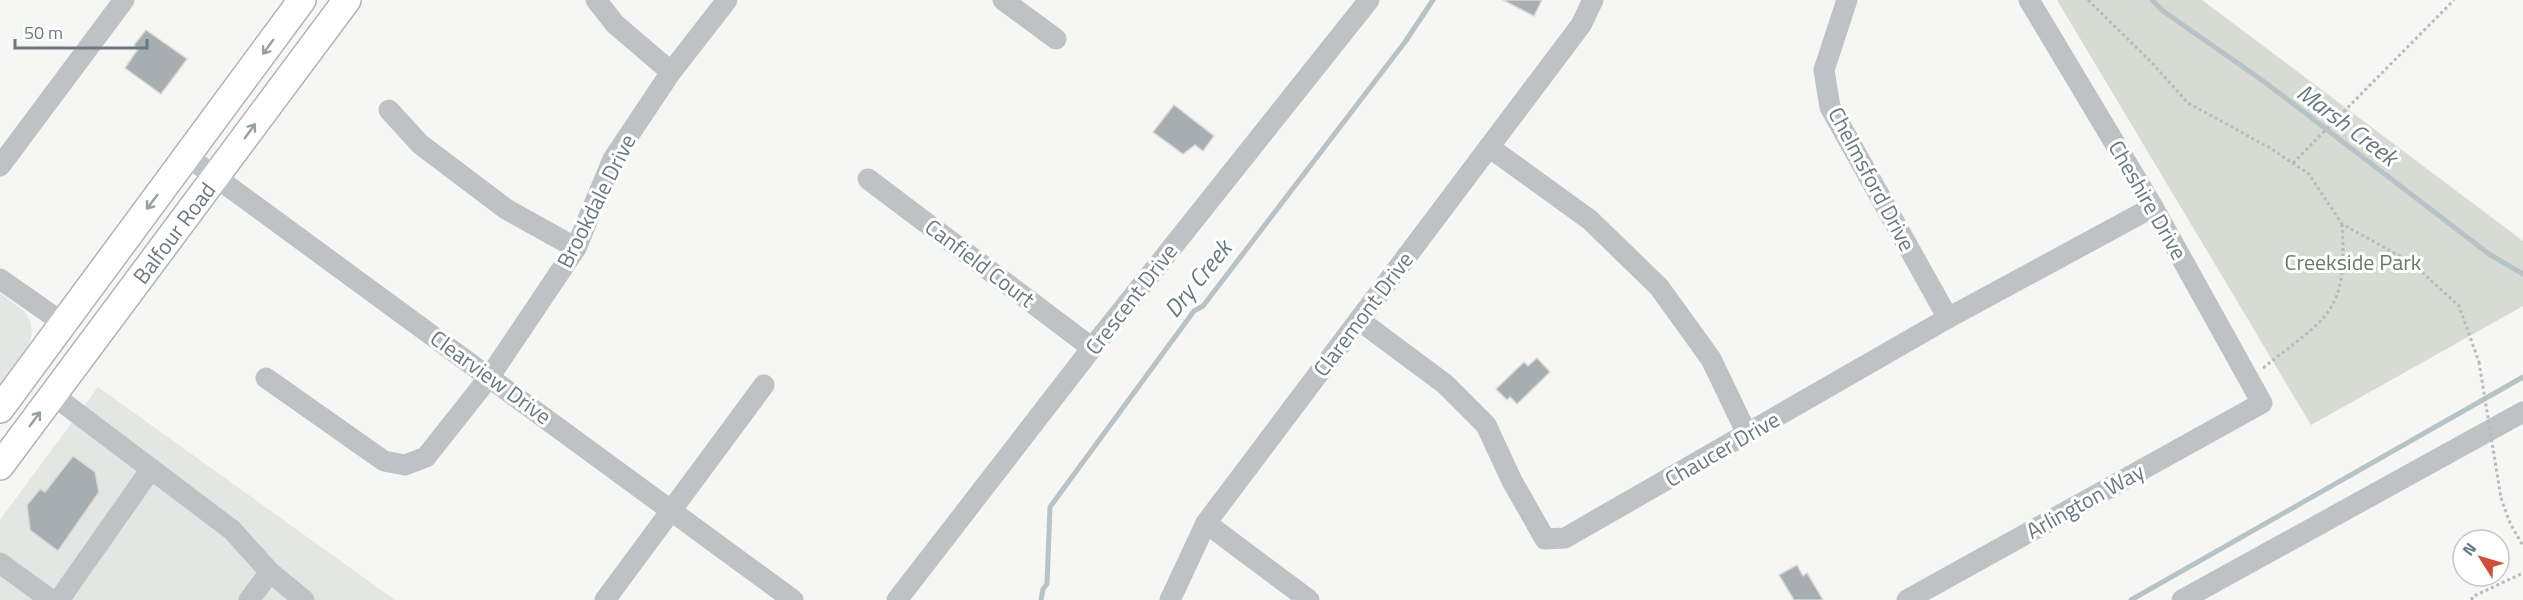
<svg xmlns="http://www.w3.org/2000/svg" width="2523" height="600" viewBox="0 0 2523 600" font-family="'Titillium Web',sans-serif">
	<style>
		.built { fill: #e4e6e4 }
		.green { fill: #d7dbd3 }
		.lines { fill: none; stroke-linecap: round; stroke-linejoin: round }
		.stream { stroke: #b7c3c7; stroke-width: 5 }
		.building { fill: #a6aeb2; stroke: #d8d8d6; stroke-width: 1.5 }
		.major-casing { stroke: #b0b5b7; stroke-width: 30 }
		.path { stroke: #b8bbbd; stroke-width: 3; stroke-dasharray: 3 3; stroke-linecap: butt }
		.minor { stroke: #bec2c5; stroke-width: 21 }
		.major { stroke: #fff; stroke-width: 27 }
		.path-bridge { stroke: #b8bbbd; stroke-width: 3; stroke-dasharray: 3 3; stroke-linecap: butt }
		.oneway { stroke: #96a1a7 }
		.labels { text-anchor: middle; stroke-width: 6; stroke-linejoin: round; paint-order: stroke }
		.street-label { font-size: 22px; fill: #697981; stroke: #fff }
		.park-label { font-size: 22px; fill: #6c7967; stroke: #fff }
		.water-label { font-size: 24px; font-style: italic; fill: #64797e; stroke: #fff }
	</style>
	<rect width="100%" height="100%" fill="#f6f6f4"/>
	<g class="built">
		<polygon points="0,293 23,310 30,320 32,334 28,348 0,386"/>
		<polygon points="98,387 395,600 0,600 0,520"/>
	</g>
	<polygon class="green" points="2057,0 2202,0 2523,241 2523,306 2311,425"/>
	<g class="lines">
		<g class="stream">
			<polyline points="2152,0 2163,11 2266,83 2489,254 2523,274"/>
			<polyline points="1041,600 1043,589 1047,584 1050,507 1194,311 1203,306 1405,42 1433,0"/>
			<polyline points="2131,600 2523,377"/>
		</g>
	</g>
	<g class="building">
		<polygon points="1503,0 1542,0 1534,16"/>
		<polygon points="146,30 187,59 161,94 125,68 138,49 134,45"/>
		<polygon points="1174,105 1214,136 1203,151 1195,145 1183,154 1153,132"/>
		<polygon points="1537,358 1550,372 1517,404 1510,397 1507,400 1496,389 1524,362 1528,366"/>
		<polygon points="73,456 95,472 99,492 58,551 30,530 27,505 40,489 45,492"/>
		<polygon points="1797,565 1803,576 1807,573 1823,600 1794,600 1779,575"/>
	</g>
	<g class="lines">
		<g class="major-casing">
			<g id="major">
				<polyline points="0,409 302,0"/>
				<polyline points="0,466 347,0"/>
			</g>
		</g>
		<g class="path">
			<polyline points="2088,0 2152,63 2188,103 2270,148 2309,174 2342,224 2412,263 2459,306 2479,362"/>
			<polyline points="2293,163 2454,0"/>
			<path d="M2263 368C2328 316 2348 314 2342 224"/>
			<polyline points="2501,498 2510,523 2523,546"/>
			<polyline points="2472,600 2472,597 2523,573"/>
		</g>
		<g class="minor">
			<polyline points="596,0 615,24 671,72"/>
			<polyline points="1003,0 1056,39"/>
			<polyline points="1847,0 1824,70 1830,107 1948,318"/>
			<polyline points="389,110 420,144 506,209 576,248"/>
			<polyline points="1489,147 1590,220 1659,287 1711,359 1747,434"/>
			<polyline points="187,156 793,600"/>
			<polyline points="0,166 124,0"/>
			<polyline points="868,179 1092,348"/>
			<polyline points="0,279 63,323"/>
			<polyline points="1359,320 1445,384 1486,425 1512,481 1545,539 1565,538 1948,318 2153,207"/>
			<polyline points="266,378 384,461 405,465 426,457 490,376 576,248 613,159 671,72 727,0"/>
			<polyline points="53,395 232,530 270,572 304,600"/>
			<polyline points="1206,523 1309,600"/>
			<polyline points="0,563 51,600"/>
			<polyline points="59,600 151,469"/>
			<polyline points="249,600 270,572"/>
			<polyline points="605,600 764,385"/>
			<polyline points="897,600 1092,348 1369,0"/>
			<polyline points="1170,600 1206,523 1581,25 1593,0"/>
			<polyline points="1907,600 2262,403 2153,207 2029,0"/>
			<polyline points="2182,600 2523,412"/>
		</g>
		<use href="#major" class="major"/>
		<polyline class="path-bridge" points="2479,362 2501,498"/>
	</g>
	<defs><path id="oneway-shaft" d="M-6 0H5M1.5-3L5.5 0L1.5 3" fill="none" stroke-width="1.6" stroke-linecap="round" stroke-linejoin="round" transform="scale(1.5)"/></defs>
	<g class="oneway">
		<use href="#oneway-shaft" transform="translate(268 47) rotate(126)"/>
		<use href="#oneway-shaft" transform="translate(250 131) rotate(-54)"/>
		<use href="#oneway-shaft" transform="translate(152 202) rotate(127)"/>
		<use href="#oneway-shaft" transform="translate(35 419) rotate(-53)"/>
	</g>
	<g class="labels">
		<g class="street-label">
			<text transform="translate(1872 179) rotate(62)" y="8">Chelmsford Drive</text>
			<text transform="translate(2148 200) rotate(60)" y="8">Cheshire Drive</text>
			<text transform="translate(596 201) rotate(-63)" y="8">Brookdale Drive</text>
			<text transform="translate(174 233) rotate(-53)" y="8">Balfour Road</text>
			<text transform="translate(980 263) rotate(37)" y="8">Canfield Court</text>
			<text transform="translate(1131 299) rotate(-52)" y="8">Crescent Drive</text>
			<text transform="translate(1363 314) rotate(-53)" y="8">Claremont Drive</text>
			<text transform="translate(491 377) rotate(36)" y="8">Clearview Drive</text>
			<text transform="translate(1722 449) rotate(-30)" y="8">Chaucer Drive</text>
			<text transform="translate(2085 501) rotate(-29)" y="8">Arlington Way</text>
		</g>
		<g class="park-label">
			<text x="2353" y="270">Creekside Park</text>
		</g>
		<g class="water-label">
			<text transform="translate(2347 125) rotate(37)" y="8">Marsh Creek</text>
			<text transform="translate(1198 279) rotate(-51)" y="8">Dry Creek</text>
		</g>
	</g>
	<g transform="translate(2481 558) rotate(307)"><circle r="28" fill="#ffffff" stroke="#c3c9cd" stroke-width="1.5"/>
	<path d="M0-4.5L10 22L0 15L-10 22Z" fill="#d14e39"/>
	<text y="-9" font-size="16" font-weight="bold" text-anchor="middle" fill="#697981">N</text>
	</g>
	<path d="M15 39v9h132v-9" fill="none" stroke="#697981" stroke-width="3"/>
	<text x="24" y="39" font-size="18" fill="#697981" stroke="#ffffff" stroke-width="4.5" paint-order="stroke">50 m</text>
</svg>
